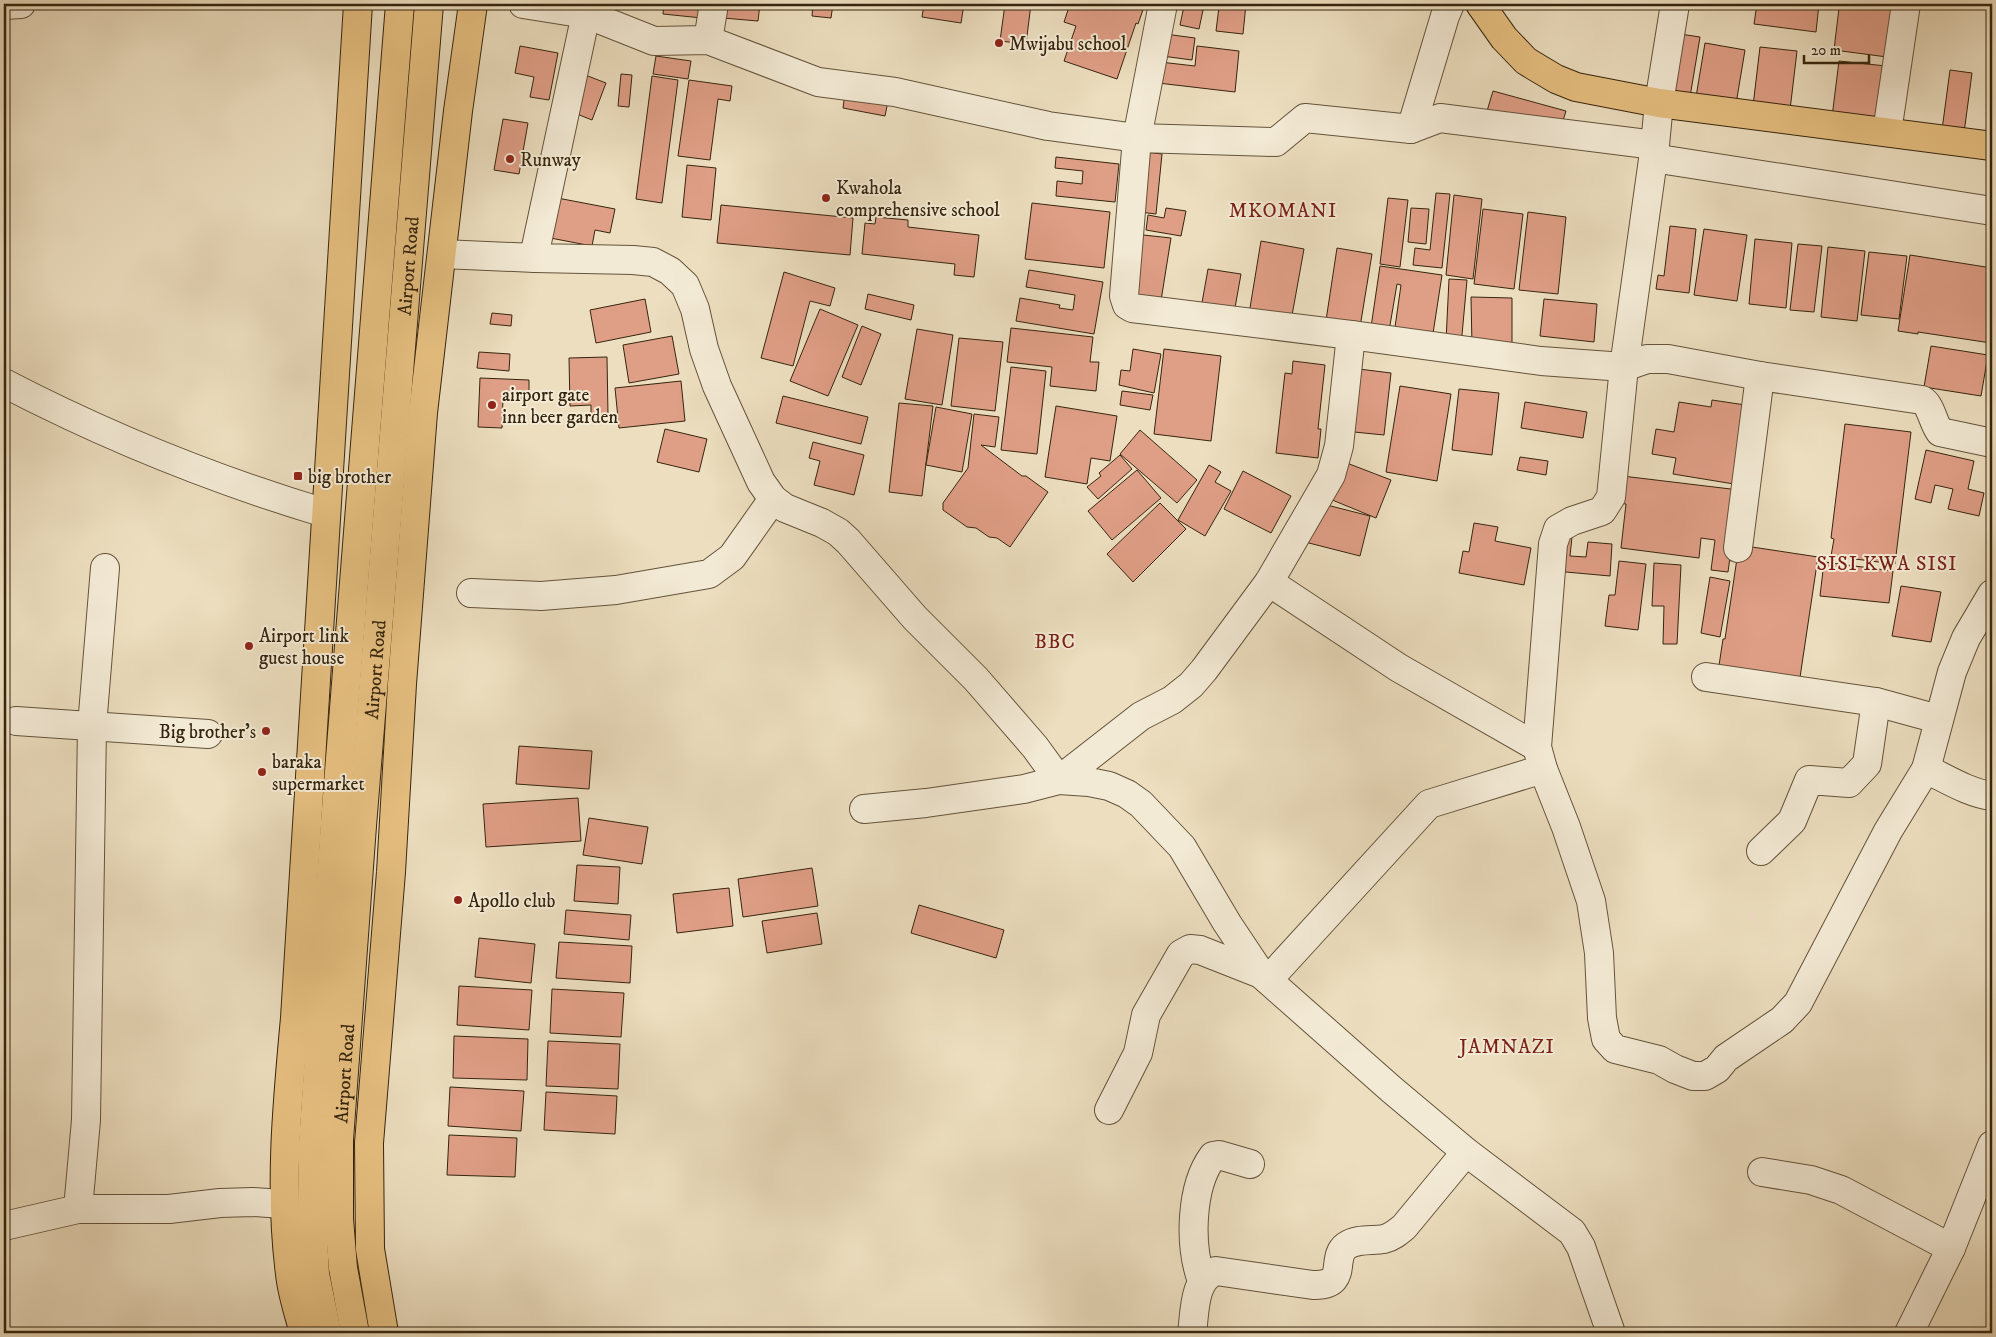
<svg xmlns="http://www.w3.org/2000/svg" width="1996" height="1337" viewBox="0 0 1996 1337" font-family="'IM FELL DW Pica',serif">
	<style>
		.building { fill: #df9e86; stroke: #36250e }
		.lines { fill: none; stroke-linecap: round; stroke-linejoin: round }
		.minor-casing { stroke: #64533a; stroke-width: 30 }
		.major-casing { stroke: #36250e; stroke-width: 30 }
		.minor { stroke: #f3ead5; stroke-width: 28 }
		.major { stroke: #e6bf80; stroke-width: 28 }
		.poi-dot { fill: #8f2418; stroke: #f3ead5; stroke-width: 2 }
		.labels { text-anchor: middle; stroke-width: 4; stroke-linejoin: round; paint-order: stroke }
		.poi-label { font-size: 19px; fill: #36250e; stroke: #f3ead5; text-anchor: start }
		.street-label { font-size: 19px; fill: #36250e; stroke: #f3ead5 }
		.neighbourhood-label { font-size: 20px; letter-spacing: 1px; fill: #7a1f14; stroke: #f3ead5 }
	</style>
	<rect width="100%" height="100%" fill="#ecdebf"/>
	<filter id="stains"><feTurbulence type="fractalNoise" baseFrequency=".004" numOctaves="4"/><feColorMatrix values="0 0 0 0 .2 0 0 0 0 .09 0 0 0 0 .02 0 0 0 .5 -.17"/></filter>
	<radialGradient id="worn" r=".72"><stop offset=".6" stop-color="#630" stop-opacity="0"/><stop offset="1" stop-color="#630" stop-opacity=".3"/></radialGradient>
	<g class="building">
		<polygon points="664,4 704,4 702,18 663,14"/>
		<polygon points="725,4 760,4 758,21 723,18"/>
		<polygon points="813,4 833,4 831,18 812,16"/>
		<polygon points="854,4 891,4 890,9"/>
		<polygon points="924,4 964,4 961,23 922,17"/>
		<polygon points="1005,4 1031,4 1026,44 1000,41"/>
		<polygon points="1070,4 1145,4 1138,24 1136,23 1117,79 1064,61 1076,26 1064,22"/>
		<polygon points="1189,4 1246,4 1243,34 1216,31 1219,7"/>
		<polygon points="1713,4 1730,4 1729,7"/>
		<polygon points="1757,4 1819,4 1816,32 1754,24"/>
		<polygon points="1824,4 1895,4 1887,57 1834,50 1839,8 1824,6"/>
		<polygon points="1184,6 1203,10 1199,29 1180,25"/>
		<polygon points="1992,14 1992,47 1989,46"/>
		<polygon points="1165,34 1195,38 1192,60 1162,56"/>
		<polygon points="1680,34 1700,37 1690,97 1671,94"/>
		<polygon points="1705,43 1745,50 1736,104 1696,97"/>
		<polygon points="520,46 558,53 549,100 530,97 534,77 515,73"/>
		<polygon points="1197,46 1239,51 1235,92 1158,83 1160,62 1195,66"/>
		<polygon points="1760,47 1797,51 1790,110 1753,106"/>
		<polygon points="656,56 691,61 688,79 653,74"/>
		<polygon points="1839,61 1886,66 1879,123 1832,117"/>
		<polygon points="1950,70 1972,73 1964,133 1942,130"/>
		<polygon points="580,73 606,83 592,120 577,114 582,100 571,96"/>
		<polygon points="621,74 632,75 629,107 618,106"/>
		<polygon points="652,76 678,80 662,203 636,199"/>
		<polygon points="689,80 732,86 730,101 718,99 710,160 678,156"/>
		<polygon points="1493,91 1566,111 1560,130 1487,111"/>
		<polygon points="845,93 888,101 885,116 843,108"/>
		<polygon points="503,119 528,123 519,174 494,170"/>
		<polygon points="1146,152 1162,154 1156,214 1139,212"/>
		<polygon points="1056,157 1119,164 1115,202 1056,196 1057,181 1082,184 1083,171 1055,168"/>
		<polygon points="687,165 716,168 711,220 682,217"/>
		<polygon points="1436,193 1450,194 1442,268 1413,265 1415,248 1430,250"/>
		<polygon points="1454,195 1482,199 1473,279 1446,275"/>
		<polygon points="547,196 615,209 610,233 595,230 592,246 540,236"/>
		<polygon points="1388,198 1408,200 1400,267 1380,264"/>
		<polygon points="1032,203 1110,212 1104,268 1025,259"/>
		<polygon points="721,205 853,218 850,255 717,243"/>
		<polygon points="1166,208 1186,211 1181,236 1146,230 1148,215 1164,218"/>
		<polygon points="1411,208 1429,209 1426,244 1408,242"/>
		<polygon points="1483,209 1523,214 1514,289 1474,284"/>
		<polygon points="1528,212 1566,217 1558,294 1519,290"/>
		<polygon points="876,217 908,220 908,227 979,235 974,277 954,275 955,264 862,254 865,223 875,224"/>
		<polygon points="1670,226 1696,229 1689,293 1656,289 1658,275 1664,276"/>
		<polygon points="1704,229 1747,235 1737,301 1694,295"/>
		<polygon points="1134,234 1171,238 1160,307 1128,303"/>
		<polygon points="1755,239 1792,243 1786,308 1749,304"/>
		<polygon points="1261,241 1304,249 1291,321 1249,314"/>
		<polygon points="1798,244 1822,246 1814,312 1790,310"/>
		<polygon points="1828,247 1865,251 1857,321 1821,317"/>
		<polygon points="1337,248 1372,254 1359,333 1325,327"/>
		<polygon points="1869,252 1907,256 1899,319 1861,315"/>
		<polygon points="1910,255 1992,268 1991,343 1918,332 1918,334 1898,331"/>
		<polygon points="1380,266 1442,275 1432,340 1394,334 1401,285 1397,284 1388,337 1370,334"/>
		<polygon points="1208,269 1241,274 1233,319 1200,314"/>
		<polygon points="1029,270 1103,282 1094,334 1016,321 1020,298 1060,305 1059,308 1073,310 1075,295 1026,287"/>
		<polygon points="784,272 835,288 830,306 810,301 793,366 761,358"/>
		<polygon points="1449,279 1467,280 1461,346 1446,341"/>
		<polygon points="868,294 914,305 911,320 865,309"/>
		<polygon points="1471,297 1512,298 1512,345 1472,346"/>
		<polygon points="645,299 651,332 596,343 590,310"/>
		<polygon points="1544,299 1597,304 1594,342 1540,336"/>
		<polygon points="820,309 858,325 828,396 790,381"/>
		<polygon points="492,313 512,315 511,326 490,324"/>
		<polygon points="862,326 881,334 861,385 842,377"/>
		<polygon points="1011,328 1093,337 1090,362 1099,362 1096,391 1050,386 1052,367 1007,362"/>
		<polygon points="917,329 953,335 942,405 905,399"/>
		<polygon points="672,336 679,374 629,383 623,345"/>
		<polygon points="959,338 1003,342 995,411 951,406"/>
		<polygon points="1931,346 1988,355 1981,396 1924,387"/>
		<polygon points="1133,349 1161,354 1154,393 1119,385 1121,370 1130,371"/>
		<polygon points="1164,349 1221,356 1211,441 1154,434"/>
		<polygon points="479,352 510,354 509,371 477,368"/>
		<polygon points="607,357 608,415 591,415 591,405 570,406 569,358"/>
		<polygon points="1293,361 1325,365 1318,429 1321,429 1318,458 1276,453 1285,373 1292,374"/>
		<polygon points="1011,367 1046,371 1037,454 1001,450"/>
		<polygon points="1351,368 1391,373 1384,435 1344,431"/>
		<polygon points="480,378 529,380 529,399 503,398 502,428 478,427"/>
		<polygon points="681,381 685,421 619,428 615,388"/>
		<polygon points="1400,386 1451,394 1437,481 1386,472"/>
		<polygon points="1459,389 1499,393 1492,455 1452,450"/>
		<polygon points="1122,391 1153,395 1150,410 1120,405"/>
		<polygon points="783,396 868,417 861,444 776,423"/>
		<polygon points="1712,400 1752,406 1740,485 1673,474 1676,458 1652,454 1656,429 1674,432 1679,402 1711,407"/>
		<polygon points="1525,402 1587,412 1583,438 1521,428"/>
		<polygon points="899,403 933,406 922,496 889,492"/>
		<polygon points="1056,406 1117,416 1110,461 1091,458 1087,484 1045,477"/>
		<polygon points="936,407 972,414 962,472 926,465"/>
		<polygon points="974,414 999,417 995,447 981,445 1022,476 1026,476 1048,492 1010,547 997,538 989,537 976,528 967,527 943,510 943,503 968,468"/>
		<polygon points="1845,424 1911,432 1895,564 1831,556 1834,539 1831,538"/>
		<polygon points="665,429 707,439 699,472 657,462"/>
		<polygon points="1140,430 1197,480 1177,503 1120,454"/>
		<polygon points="813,442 864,455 854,495 814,485 820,461 809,458"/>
		<polygon points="1926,450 1974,461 1968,489 1984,493 1979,516 1948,509 1953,489 1935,485 1931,503 1915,499"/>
		<polygon points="1120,455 1132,469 1098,499 1087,487 1101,476 1099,473"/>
		<polygon points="1520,457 1548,461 1546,475 1517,470"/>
		<polygon points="1339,460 1391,480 1376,518 1325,497"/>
		<polygon points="1209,465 1221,472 1215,482 1231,491 1205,536 1178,520"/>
		<polygon points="1137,470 1161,498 1112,540 1088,511"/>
		<polygon points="1243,471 1291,496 1271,533 1224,509"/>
		<polygon points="1614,475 1739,490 1728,572 1711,570 1715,540 1701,538 1699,558 1621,548 1626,504 1611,502"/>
		<polygon points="1315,502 1370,516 1360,556 1305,542"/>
		<polygon points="1160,503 1186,529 1133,582 1107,554"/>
		<polygon points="1474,523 1498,527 1495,541 1531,548 1524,585 1459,573 1463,551 1469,552"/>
		<polygon points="1558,536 1572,537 1570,556 1586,557 1588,542 1612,544 1610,576 1555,571"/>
		<polygon points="1739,545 1818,557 1799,684 1718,672 1723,639 1725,639"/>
		<polygon points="1619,561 1646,564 1638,630 1605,626 1609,595 1615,595"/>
		<polygon points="1824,562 1893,571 1889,603 1820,596"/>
		<polygon points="1654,563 1681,565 1677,644 1663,644 1664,606 1652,606"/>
		<polygon points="1710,577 1730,581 1720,637 1701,633"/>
		<polygon points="1901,586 1941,592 1931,642 1892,636"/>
		<polygon points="519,746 592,751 589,789 516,784"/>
		<polygon points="578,798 581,841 486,847 483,804"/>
		<polygon points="589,818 648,827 642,864 583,855"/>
		<polygon points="577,865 620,867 618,904 574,901"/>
		<polygon points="812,868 818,906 743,917 738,879"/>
		<polygon points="729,888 733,926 677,933 673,894"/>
		<polygon points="919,905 1004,930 996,958 911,933"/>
		<polygon points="566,910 631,915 629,940 564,934"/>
		<polygon points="817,913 822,944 767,953 762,921"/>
		<polygon points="479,938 535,944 531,983 475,977"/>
		<polygon points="559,942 632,946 630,983 556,978"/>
		<polygon points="459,986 532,990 529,1030 457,1025"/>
		<polygon points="552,989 624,993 621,1037 550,1033"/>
		<polygon points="454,1036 528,1039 527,1080 453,1078"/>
		<polygon points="548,1041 620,1044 618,1089 546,1086"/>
		<polygon points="450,1087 524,1091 521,1131 448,1126"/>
		<polygon points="546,1092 617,1096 615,1134 544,1130"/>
		<polygon points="449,1135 517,1138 515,1177 447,1175"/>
	</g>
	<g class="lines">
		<g class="minor-casing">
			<g id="minor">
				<polyline points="523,4 586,14 654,41 708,40 818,82 895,92 1048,126 1137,138 1276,142 1305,118 1411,129 1440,118 1655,145"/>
				<path d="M1163 4 1137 138 1124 296 1127 305 1132 308 1351 335 1541 361 1624 367 1647 359H1668L1760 376 1922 400C1931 405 1933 423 1940 432L1992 443"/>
				<polyline points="1675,4 1659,103 1655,145 1624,367 1611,497 1602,511 1572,521 1558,529 1553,544 1537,747 1543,769 1566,827 1591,901 1599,953 1602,1018 1606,1039 1615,1049 1659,1060 1675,1069 1693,1076 1705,1076 1717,1069 1726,1058 1782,1020 1798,1003 1888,831 1926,769 1952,672 1966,638 1992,594"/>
				<polyline points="4,5 21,4"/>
				<polyline points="586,14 536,247 535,258 633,260 653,262 670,271 685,285 695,309 704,349 717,386 761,482 773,499 785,508 822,523 838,532 848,541 915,618 976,679 1035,747 1059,780 1089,782 1109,786 1127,794 1141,804 1182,847 1227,923 1261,974 1391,1089 1466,1152 1572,1232 1581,1247 1611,1333"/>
				<polyline points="708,40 714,4"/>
				<polyline points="1411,129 1445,16 1450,4"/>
				<polyline points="1887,132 1906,4"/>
				<polyline points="1653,158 1992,211"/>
				<polyline points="442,254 535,258"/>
				<path d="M4 383C106 436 215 480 325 513"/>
				<polyline points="1738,548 1760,376"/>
				<polyline points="1269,582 1399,668 1537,747"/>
				<polyline points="471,593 541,596 616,590 709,574 732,557 773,499"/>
				<polyline points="1706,677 1876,702 1867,764 1849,783 1809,780 1792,821 1761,851"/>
				<polyline points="1876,702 1938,719"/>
				<polyline points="16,721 208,734"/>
				<path d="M1926 769C1947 779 1969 793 1992 796"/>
				<polyline points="864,809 926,803 1024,789 1059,780 1141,716 1172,700 1191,685 1204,670 1269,582 1331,475 1339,446 1351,335"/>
				<polyline points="1268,980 1429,804 1543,769"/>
				<polyline points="1109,1110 1138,1053 1146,1015 1181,954 1190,949 1200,950 1261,974"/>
				<polyline points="1762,1172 1811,1180 1841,1190 1951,1248"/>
				<polyline points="78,1209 86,1120 92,726 105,568"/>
				<polyline points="4,1226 78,1209 169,1209 220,1203 253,1202 283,1204"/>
				<path d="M1202 1281C1189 1246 1190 1187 1213 1156L1219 1155 1250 1164"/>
				<path d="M1192 1333C1195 1313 1193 1279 1216 1271L1313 1285C1350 1286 1330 1258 1346 1246 1357 1238 1372 1241 1384 1239 1392 1237 1398 1232 1404 1227L1466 1152"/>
				<polyline points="1909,1333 1951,1248 1992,1145"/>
			</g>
		</g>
		<g class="major-casing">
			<g id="major">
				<polyline points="1480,4 1504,38 1526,61 1556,79 1576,87 1659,103 1992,146"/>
				<path d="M304 1333C299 1314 292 1294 290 1274 279 1188 287 1104 295 1018L358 4"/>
				<polyline points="327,1333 315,1274 312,1219 313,1143 335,822 400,4"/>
				<path id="s1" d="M355 1333 343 1268 339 1219V1140L362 826 429 4"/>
				<polyline points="384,1333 370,1249 369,1143 391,872 402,684 423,413 458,111 473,4"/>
			</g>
		</g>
		<use href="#minor" class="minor"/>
		<use href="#major" class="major"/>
	</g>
	<g class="poi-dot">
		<circle cx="999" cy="43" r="5"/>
		<circle cx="510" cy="159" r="5"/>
		<circle cx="826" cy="198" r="5"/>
		<circle cx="492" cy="405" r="5"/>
		<rect x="293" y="471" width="10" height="10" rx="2.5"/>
		<circle cx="249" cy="646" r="5"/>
		<circle cx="266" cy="731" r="5"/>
		<circle cx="262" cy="772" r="5"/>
		<circle cx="458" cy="900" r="5"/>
	</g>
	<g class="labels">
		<g class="poi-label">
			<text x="1009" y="50">Mwijabu school</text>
			<text x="520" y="166">Runway</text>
			<text x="836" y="194">Kwahola<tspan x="836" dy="22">comprehensive school</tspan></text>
			<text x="502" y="401">airport gate<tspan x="502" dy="22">inn beer garden</tspan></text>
			<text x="308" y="483">big brother</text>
			<text x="259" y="642">Airport link<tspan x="259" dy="22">guest house</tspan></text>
			<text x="256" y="738" text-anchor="end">Big brother's</text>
			<text x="272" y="768">baraka<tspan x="272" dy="22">supermarket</tspan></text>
			<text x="468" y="907">Apollo club</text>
		</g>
		<g class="street-label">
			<text dy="7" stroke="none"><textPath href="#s1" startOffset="1071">Airport Road</textPath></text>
			<text dy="7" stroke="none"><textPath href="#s1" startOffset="666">Airport Road</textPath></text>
			<text dy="7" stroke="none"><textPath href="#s1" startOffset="261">Airport Road</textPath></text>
		</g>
		<g class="neighbourhood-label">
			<text x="1283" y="217">MKOMANI</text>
			<text x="1887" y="570">SISI KWA SISI</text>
			<text x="1055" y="648">BBC</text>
			<text x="1507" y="1053">JAMNAZI</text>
		</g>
	</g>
	<rect width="1996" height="1337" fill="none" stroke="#ecdebf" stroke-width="20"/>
	<rect x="5" y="5" width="1986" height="1327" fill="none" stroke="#36250e" stroke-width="2.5"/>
	<rect x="10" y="10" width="1976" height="1317" fill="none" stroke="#36250e"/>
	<path d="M1804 55v8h65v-8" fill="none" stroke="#36250e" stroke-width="2.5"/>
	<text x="1811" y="55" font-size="15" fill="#36250e" stroke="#f3ead5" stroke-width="4" paint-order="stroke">20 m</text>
	<rect width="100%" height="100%" filter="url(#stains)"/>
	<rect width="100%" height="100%" fill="url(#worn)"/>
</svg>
